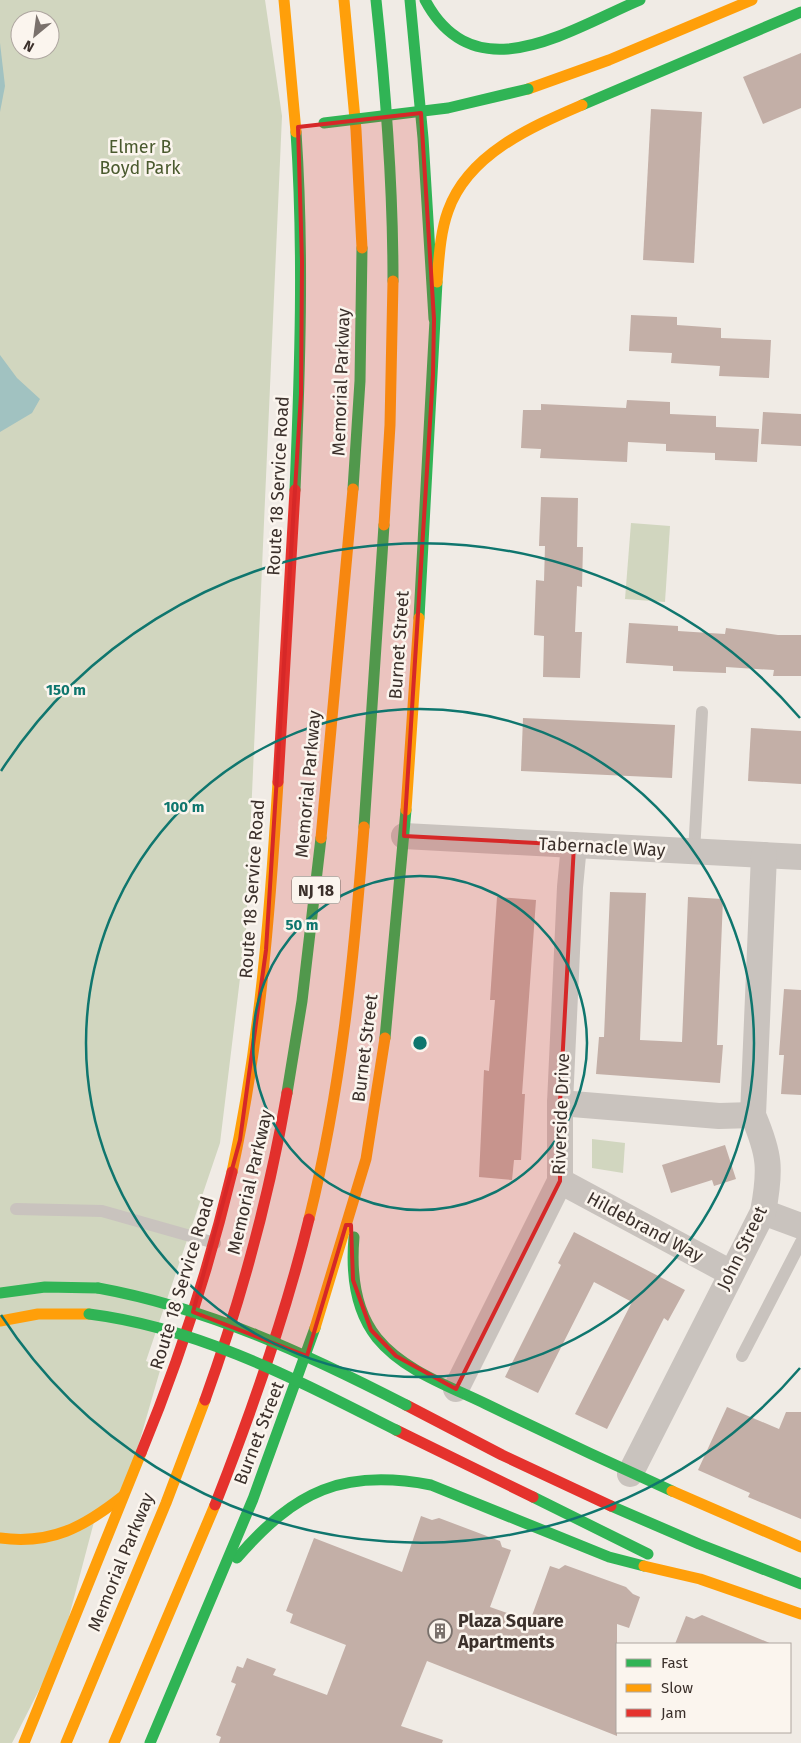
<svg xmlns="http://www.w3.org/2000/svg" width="801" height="1743" viewBox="0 0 801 1743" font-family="'Fira Sans',sans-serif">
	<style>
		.green { fill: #d1d6bf; fill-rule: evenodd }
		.water { fill: #a1c2c1 }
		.building { fill: #c3afa7 }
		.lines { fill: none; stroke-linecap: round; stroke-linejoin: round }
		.lane { stroke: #c9c3be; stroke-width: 12 }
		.street { stroke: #c9c3be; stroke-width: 26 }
		.fast { stroke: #30b455; stroke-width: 11 }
		.slow { stroke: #ff9f0a; stroke-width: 11 }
		.jam { stroke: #e5322d; stroke-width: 11 }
		.fast-bridge { stroke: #30b455; stroke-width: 11 }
		.marked { fill: #d62828; fill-opacity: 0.2; stroke: #d62828; stroke-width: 4; stroke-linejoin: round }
		.ring { fill: none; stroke: #0f766e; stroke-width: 2.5 }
		.labels { text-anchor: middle; stroke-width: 5; stroke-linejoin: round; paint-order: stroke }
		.shield { fill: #fbf5ee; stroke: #756b66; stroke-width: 1 }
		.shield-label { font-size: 16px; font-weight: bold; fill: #3b302b }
		.park-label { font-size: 18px; fill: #4a5a2e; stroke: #fbf5ee }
		.street-label { font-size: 18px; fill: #3b302b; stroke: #fbf5ee }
		.poi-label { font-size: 18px; font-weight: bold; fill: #3b302b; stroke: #fbf5ee; text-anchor: start }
		.centre { fill: #0f766e; stroke: #fbf5ee; stroke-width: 2.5 }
		.ring-label { font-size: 15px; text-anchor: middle; font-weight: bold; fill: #0f766e; stroke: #fbf5ee; stroke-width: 5; stroke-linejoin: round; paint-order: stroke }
	</style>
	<rect width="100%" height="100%" fill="#f0ebe5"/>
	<g class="green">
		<path d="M0 0H265L282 116 246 929 220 1143 146 1361 161 1367 124 1495 95 1518 61 1647 12 1743H0ZM20 20H50V50H20Z"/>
		<polygon points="631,523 670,526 665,602 625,599"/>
		<polygon points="592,1139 625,1143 623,1173 592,1168"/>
	</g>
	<g class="water">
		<polygon points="0,43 5,86 0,112"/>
		<polygon points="0,355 17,378 40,399 32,413 0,432"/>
	</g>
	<g class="building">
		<polygon points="801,53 801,108 763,124 743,77"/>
		<polygon points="651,109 702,112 694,263 643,260"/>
		<polygon points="631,315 677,317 677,325 721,328 721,338 771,340 769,378 719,376 720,366 671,363 672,353 629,351"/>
		<polygon points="627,400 670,402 670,414 716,416 716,427 759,429 757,462 715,460 715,453 666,451 666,444 628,442 627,462 540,458 541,449 521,448 523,410 541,410 541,404 626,408"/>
		<polygon points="763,412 801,414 801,446 761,444"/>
		<polygon points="541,497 578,498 577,547 583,547 582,587 577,586 575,632 582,632 580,678 543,677 544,636 534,635 536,580 544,581 545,546 539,546"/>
		<polygon points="629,623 678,626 678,631 725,634 726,628 778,635 801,635 801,676 773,676 774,670 726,667 726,673 673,671 673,666 626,663"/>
		<polygon points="523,718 675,725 672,778 521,771"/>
		<polygon points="751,728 801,731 801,784 748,781"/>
		<polygon points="610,892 646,893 640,1040 682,1042 688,897 723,899 717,1045 723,1045 720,1083 596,1074 599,1037 604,1037"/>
		<polygon points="497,897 536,900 522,1094 525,1094 521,1160 514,1160 512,1180 479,1177 484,1070 489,1071 495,1000 490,1000"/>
		<polygon points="784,989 801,990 801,1095 781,1094 784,1055 779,1055"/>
		<polygon points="725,1145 736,1179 714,1186 712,1180 671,1193 662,1165"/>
		<polygon points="574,1232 685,1290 668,1321 664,1318 607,1429 575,1414 632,1302 594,1282 538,1393 505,1377 561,1265 558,1263"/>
		<polygon points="727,1407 779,1429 786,1412 801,1412 801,1519 748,1497 750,1493 698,1470"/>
		<polygon points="421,1516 432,1520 439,1518 500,1541 502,1547 511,1550 490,1607 530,1621 550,1566 559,1569 565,1565 626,1587 633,1594 640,1597 629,1628 617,1624 617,1736 427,1661 401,1726 443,1740 442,1743 219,1743 221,1737 216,1735 236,1684 231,1682 237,1666 243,1668 247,1658 276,1669 273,1675 327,1695 346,1645 290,1623 293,1614 286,1611 314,1538 402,1572"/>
		<polygon points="702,1615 772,1644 675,1644 686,1616 694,1619"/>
	</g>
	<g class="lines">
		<g class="lane">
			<polyline points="694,852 702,712"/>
			<polyline points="16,1209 102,1211 215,1243"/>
			<polyline points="742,1356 801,1242"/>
		</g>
		<g class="street">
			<polyline points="404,836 801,857"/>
			<polyline points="560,1103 719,1116 753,1115"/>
			<polyline points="560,1181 731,1273"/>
			<polyline points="763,1212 801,1226"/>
			<polyline points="456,1389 560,1181 560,1103 570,887 574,845"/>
			<path d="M630 1474 763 1212C771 1169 770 1155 753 1115L764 855"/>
		</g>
		<g class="fast">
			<path d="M376 0C386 93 393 187 393 281"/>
			<polyline points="410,0 423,138 434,319"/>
			<path d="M425 0C475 94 569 30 640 0"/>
			<polyline points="582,105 801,12"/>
			<polyline points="353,489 360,381 362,248"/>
			<path d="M295 490C300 370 304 251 296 132"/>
			<polyline points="419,618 437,282"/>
			<polyline points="364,827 384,525"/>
			<polyline points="385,1038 406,810"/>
			<polyline points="287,1093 302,1001 321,838"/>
			<path d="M354 1237C351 1272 354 1309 377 1338 404 1371 449 1386 486 1404 548 1434 610 1463 672 1491"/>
			<polyline points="0,1293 45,1287 98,1288"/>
			<polyline points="533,1497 648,1554"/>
			<polyline points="611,1506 699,1544 801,1584"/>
			<path d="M237 1558C295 1491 343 1468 431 1485L609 1557 644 1566"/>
			<polyline points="150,1743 253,1499 315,1328"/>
		</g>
		<g class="slow">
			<polyline points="284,0 296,132"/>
			<polyline points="344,0 356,130 362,248"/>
			<polyline points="528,89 609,60 752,0"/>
			<path d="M437 282C439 259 440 233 448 211 468 154 531 127 582 105"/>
			<polyline points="384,525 390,425 393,281"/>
			<polyline points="406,810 419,618"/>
			<polyline points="321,838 353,489"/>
			<path d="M232 1172C260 1043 270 912 278 782"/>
			<path d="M309 1219C341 1091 354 958 364 827"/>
			<polyline points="0,1321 38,1314 89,1314"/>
			<polyline points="315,1328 366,1159 385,1038"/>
			<polyline points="672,1491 801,1547"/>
			<path d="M0 1538C51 1545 84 1527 123 1496"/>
			<polyline points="644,1566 700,1579 801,1614"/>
			<polyline points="24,1743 141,1453"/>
			<polyline points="66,1743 166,1503 205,1400"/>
			<polyline points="114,1743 215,1505"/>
		</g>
		<g class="jam">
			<polyline points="278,782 295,490"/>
			<path d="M205 1400C241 1300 269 1198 287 1093"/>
			<polyline points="406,1405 502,1455 611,1506"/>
			<polyline points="396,1430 533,1497"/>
			<path d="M141 1453C179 1361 209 1268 232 1172"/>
			<path d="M215 1505C252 1411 285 1317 309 1219"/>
		</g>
		<g class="fast-bridge">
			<polyline points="324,123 448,108 528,89"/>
			<path d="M98 1288C208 1308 307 1354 406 1405"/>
			<path d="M89 1314C200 1328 297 1380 396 1430"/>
		</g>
	</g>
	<path class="marked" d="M421 113 434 319 433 375 404 836 574 845 560 1103V1181L456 1389 396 1356 371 1330 353 1280 351 1225H346L307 1356 193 1312 240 1140 266 950 301 394 302 262 298 127Z"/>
	<g class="ring">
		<circle cx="420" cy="1043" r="167"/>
		<circle cx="420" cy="1043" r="334"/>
		<path d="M800 1368A500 500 0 0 1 1 1315M1 771A500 500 0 0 1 800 718"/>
	</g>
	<defs>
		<g id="building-ring" transform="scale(1.25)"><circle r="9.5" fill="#fbf5ee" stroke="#7a716c" stroke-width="1.5"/><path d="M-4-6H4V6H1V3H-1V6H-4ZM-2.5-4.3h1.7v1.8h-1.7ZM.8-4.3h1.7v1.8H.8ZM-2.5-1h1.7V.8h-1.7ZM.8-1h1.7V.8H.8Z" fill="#7a716c"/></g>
	</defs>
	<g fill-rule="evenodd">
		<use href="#building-ring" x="440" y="1631"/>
	</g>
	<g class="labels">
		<rect class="shield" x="292" y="876.5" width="48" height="27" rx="4"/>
		<g class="shield-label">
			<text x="316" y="896">NJ 18</text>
		</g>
		<g class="park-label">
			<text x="140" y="153">Elmer B<tspan x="140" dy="21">Boyd Park</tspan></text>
		</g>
		<g class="street-label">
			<text transform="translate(341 382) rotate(-88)" y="6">Memorial Parkway</text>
			<text transform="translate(278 486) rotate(-87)" y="6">Route 18 Service Road</text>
			<text transform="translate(399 645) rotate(-86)" y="6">Burnet Street</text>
			<text transform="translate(308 784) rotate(-85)" y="6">Memorial Parkway</text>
			<text transform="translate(602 847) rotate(3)" y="6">Tabernacle Way</text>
			<text transform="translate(252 889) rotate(-86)" y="6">Route 18 Service Road</text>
			<text transform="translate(365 1048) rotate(-83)" y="6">Burnet Street</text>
			<text transform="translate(561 1114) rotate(-88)" y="6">Riverside Drive</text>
			<text transform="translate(250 1182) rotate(-77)" y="6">Memorial Parkway</text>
			<text transform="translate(645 1227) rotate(28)" y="6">Hildebrand Way</text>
			<text transform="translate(742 1248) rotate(-64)" y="6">John Street</text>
			<text transform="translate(182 1283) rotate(-73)" y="6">Route 18 Service Road</text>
			<text transform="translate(259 1433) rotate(-69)" y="6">Burnet Street</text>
			<text transform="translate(121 1562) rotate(-68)" y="6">Memorial Parkway</text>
		</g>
		<g class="poi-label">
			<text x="458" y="1627">Plaza Square<tspan x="458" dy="21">Apartments</tspan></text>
		</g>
	</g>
	<circle cx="420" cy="1043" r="8" class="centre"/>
	<g class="ring-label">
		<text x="66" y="695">150 m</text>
		<text x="184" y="812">100 m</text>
		<text x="302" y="930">50 m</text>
	</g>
	<rect x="616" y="1643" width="175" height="90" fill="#fbf5ee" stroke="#aea6a0"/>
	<rect x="626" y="1659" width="25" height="8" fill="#30b455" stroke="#aea6a0"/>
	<text x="661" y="1668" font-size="15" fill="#3b302b">Fast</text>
	<rect x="626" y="1684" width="25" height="8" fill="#ff9f0a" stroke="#aea6a0"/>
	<text x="661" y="1693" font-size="15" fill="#3b302b">Slow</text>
	<rect x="626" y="1709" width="25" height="8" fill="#e5322d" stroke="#aea6a0"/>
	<text x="661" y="1718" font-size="15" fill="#3b302b">Jam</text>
	<g transform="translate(35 35) rotate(209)"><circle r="24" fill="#fbf5ee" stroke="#aea6a0"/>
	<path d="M0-4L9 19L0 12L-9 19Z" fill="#7a716c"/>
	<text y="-8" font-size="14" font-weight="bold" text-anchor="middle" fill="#3b302b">N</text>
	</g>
</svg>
